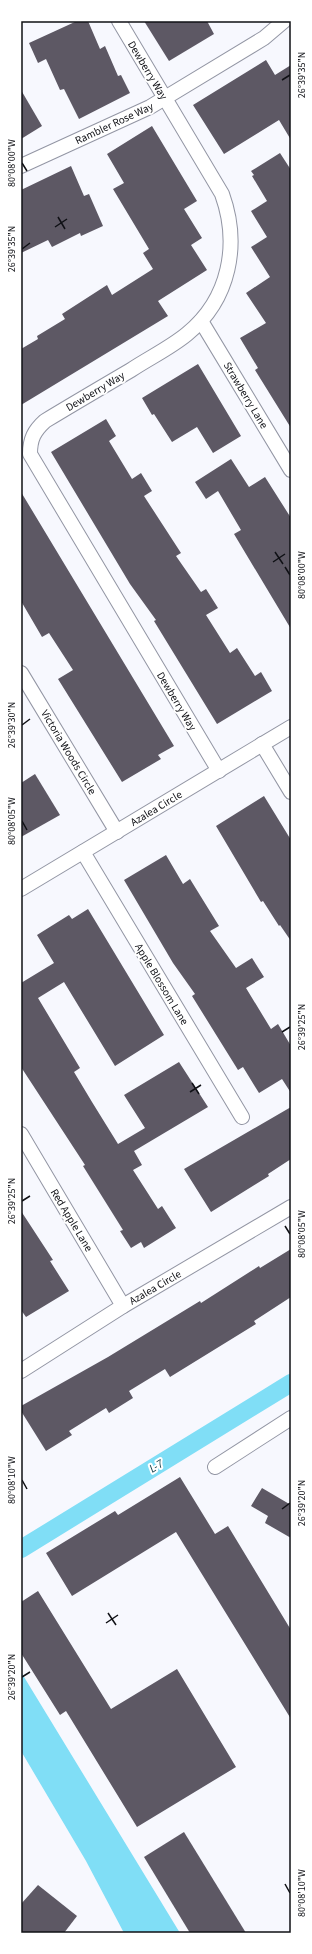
<svg xmlns="http://www.w3.org/2000/svg" width="312" height="1954" viewBox="0 0 312 1954" font-family="'Source Sans 3',sans-serif">
	<style>
		.water { fill: #80def6 }
		.lines { fill: none; stroke-linecap: round; stroke-linejoin: round }
		.canal { stroke: #80def6; stroke-width: 18 }
		.building { fill: #5d5864 }
		.minor-casing { stroke: #9396a4; stroke-width: 16 }
		.minor { stroke: #fff; stroke-width: 14 }
		.ticks { fill: none; stroke: #0f1015; stroke-width: 1.5 }
		.labels { text-anchor: middle; stroke-width: 4; stroke-linejoin: round; paint-order: stroke }
		.street-label { font-size: 11px; fill: #0f1015; stroke: #fff }
		.water-label { font-size: 12px; font-style: italic; fill: #18434d; stroke: #fff }
		.neatline { fill: none; stroke: #0f1015; stroke-width: 1.5 }
		.ticks-label { font-size: 10px; text-anchor: middle; fill: #0f1015 }
	</style>
	<rect width="100%" height="100%" fill="#f7f8fe"/>
	<polygon class="water" points="21,1672 180,1933 124,1933 86,1861 21,1751"/>
	<g class="lines">
		<polyline class="canal" points="21,1549 291,1383"/>
	</g>
	<g class="building">
		<polygon points="77,21 88,21 100,49 105,46 118,76 121,75 130,93 79,119 64,89 60,90 46,59 38,63 29,43"/>
		<polygon points="144,21 207,21 214,34 169,61"/>
		<polygon points="266,60 275,75 291,65 291,140 279,120 224,154 193,105"/>
		<polygon points="21,90 42,126 21,139"/>
		<polygon points="152,126 197,201 184,209 202,238 191,245 207,270 158,301 168,316 21,405 21,349 38,339 37,336 65,319 62,314 107,285 112,295 153,269 143,253 149,249 113,189 124,183 107,154"/>
		<polygon points="280,153 291,170 291,428 255,370 258,368 240,338 266,323 246,293 270,277 251,247 267,237 251,211 267,201 252,176 254,175 251,171"/>
		<polygon points="71,166 84,196 89,194 103,226 81,236 80,233 52,247 48,240 21,253 21,190"/>
		<polygon points="198,364 241,436 213,453 197,427 172,442 154,414 152,415 142,398"/>
		<polygon points="106,419 116,436 109,441 132,479 141,473 152,491 144,496 181,553 176,556 201,592 206,589 218,608 206,615 230,653 237,648 255,676 261,672 272,691 217,724 154,621 156,620 130,584 51,452"/>
		<polygon points="231,459 249,487 265,477 291,518 291,629 234,534 241,530 218,491 206,499 195,482"/>
		<polygon points="21,492 174,746 158,755 161,759 122,782 58,679 73,670 49,633 42,637 21,601"/>
		<polygon points="35,774 60,815 21,837 21,783"/>
		<polygon points="264,796 291,840 291,941 280,925 279,926 263,901 261,902 216,826"/>
		<polygon points="166,855 183,884 190,879 219,926 210,931 236,968 252,958 264,977 246,988 271,1029 278,1024 291,1046 291,1093 282,1079 259,1093 243,1067 238,1070 192,996 195,994 173,963 124,880"/>
		<polygon points="88,909 164,1035 115,1066 64,982 38,998 80,1068 74,1072 92,1102 118,1144 145,1128 124,1095 179,1062 208,1107 134,1151 142,1165 133,1170 158,1209 162,1206 176,1228 144,1248 141,1242 131,1248 120,1231 123,1230 83,1166 85,1165 21,1067 21,983 54,963 37,935 69,915 72,919"/>
		<polygon points="291,1107 291,1159 268,1174 269,1176 211,1212 184,1169"/>
		<polygon points="21,1211 53,1260 50,1261 69,1291 26,1317 21,1310"/>
		<polygon points="291,1249 291,1297 254,1321 256,1324 170,1377 165,1369 129,1391 133,1398 109,1413 106,1408 69,1431 72,1435 46,1451 21,1411 21,1406 108,1357 200,1301 201,1303 259,1266 260,1268"/>
		<polygon points="180,1477 215,1534 228,1526 291,1630 291,1719 176,1532 72,1596 46,1553 115,1511 118,1515"/>
		<polygon points="262,1488 291,1505 291,1538 265,1523 268,1516 251,1506"/>
		<polygon points="38,1591 111,1709 177,1669 236,1767 137,1827 66,1711 60,1715 21,1653 21,1602"/>
		<polygon points="184,1832 246,1933 190,1933 144,1857"/>
		<polygon points="38,1885 77,1916 64,1933 21,1933 21,1904"/>
	</g>
	<g class="lines">
		<g class="minor-casing">
			<g id="minor">
				<path d="M119 21 222 194C240 244 230 299 187 334 170 348 149 358 131 370 102 387 73 404 45 421 34 431 30 439 30 454L219 771"/>
				<polyline points="21,166 150,107 264,38 284,21"/>
				<polyline points="201,321 291,470"/>
				<polyline points="21,673 117,832"/>
				<polyline points="262,744 291,792"/>
				<polyline points="83,852 242,1117"/>
				<polyline points="21,889 291,727"/>
				<polyline points="21,1134 123,1306"/>
				<polyline points="21,1371 123,1306 291,1207"/>
				<polyline points="215,1467 291,1418"/>
			</g>
		</g>
		<use href="#minor" class="minor"/>
	</g>
	<path class="ticks" d="M282 80 290 75M22 163 27 171M58 217 65 229M55 227 67 219M22 249 30 243M275 552 283 564M273 562 285 554M285 567 290 575M22 725 30 719M22 821 27 830M282 1032 290 1027M192 1083 199 1094M190 1092 201 1085M22 1201 30 1196M285 1226 290 1234M22 1480 27 1489M282 1509 290 1503M108 1613 116 1625M106 1623 118 1615M22 1677 30 1672M285 1884 290 1893"/>
	<g class="labels">
		<g class="street-label">
			<text transform="translate(148 70) rotate(59)" y="4">Dewberry Way</text>
			<text transform="translate(114 123) rotate(-25)" y="4">Rambler Rose Way</text>
			<text transform="translate(95 391) rotate(-31)" y="4">Dewberry Way</text>
			<text transform="translate(246 395) rotate(59)" y="4">Strawberry Lane</text>
			<text transform="translate(177 701) rotate(59)" y="4">Dewberry Way</text>
			<text transform="translate(69 752) rotate(59)" y="4">Victoria Woods Circle</text>
			<text transform="translate(156 808) rotate(-31)" y="4">Azalea Circle</text>
			<text transform="translate(162 984) rotate(59)" y="4">Apple Blossom Lane</text>
			<text transform="translate(72 1220) rotate(59)" y="4">Red Apple Lane</text>
			<text transform="translate(155 1287) rotate(-30)" y="4">Azalea Circle</text>
		</g>
		<g class="water-label">
			<text transform="translate(156 1466) rotate(-32)" y="4">L-7</text>
		</g>
	</g>
	<rect width="312" height="1954" fill="none" stroke="#ffffff" stroke-width="44"/>
	<rect x="22" y="22" width="268" height="1910" class="neatline"/>
	<g class="ticks-label">
		<text transform="translate(301 75) rotate(-90)" y="4">26°39'35"N</text>
		<text transform="translate(11 163) rotate(-90)" y="4">80°08'00"W</text>
		<text transform="translate(11 249) rotate(-90)" y="4">26°39'35"N</text>
		<text transform="translate(301 575) rotate(-90)" y="4">80°08'00"W</text>
		<text transform="translate(11 725) rotate(-90)" y="4">26°39'30"N</text>
		<text transform="translate(11 821) rotate(-90)" y="4">80°08'05"W</text>
		<text transform="translate(301 1027) rotate(-90)" y="4">26°39'25"N</text>
		<text transform="translate(11 1201) rotate(-90)" y="4">26°39'25"N</text>
		<text transform="translate(301 1234) rotate(-90)" y="4">80°08'05"W</text>
		<text transform="translate(11 1480) rotate(-90)" y="4">80°08'10"W</text>
		<text transform="translate(301 1503) rotate(-90)" y="4">26°39'20"N</text>
		<text transform="translate(11 1677) rotate(-90)" y="4">26°39'20"N</text>
		<text transform="translate(301 1893) rotate(-90)" y="4">80°08'10"W</text>
	</g>
</svg>
